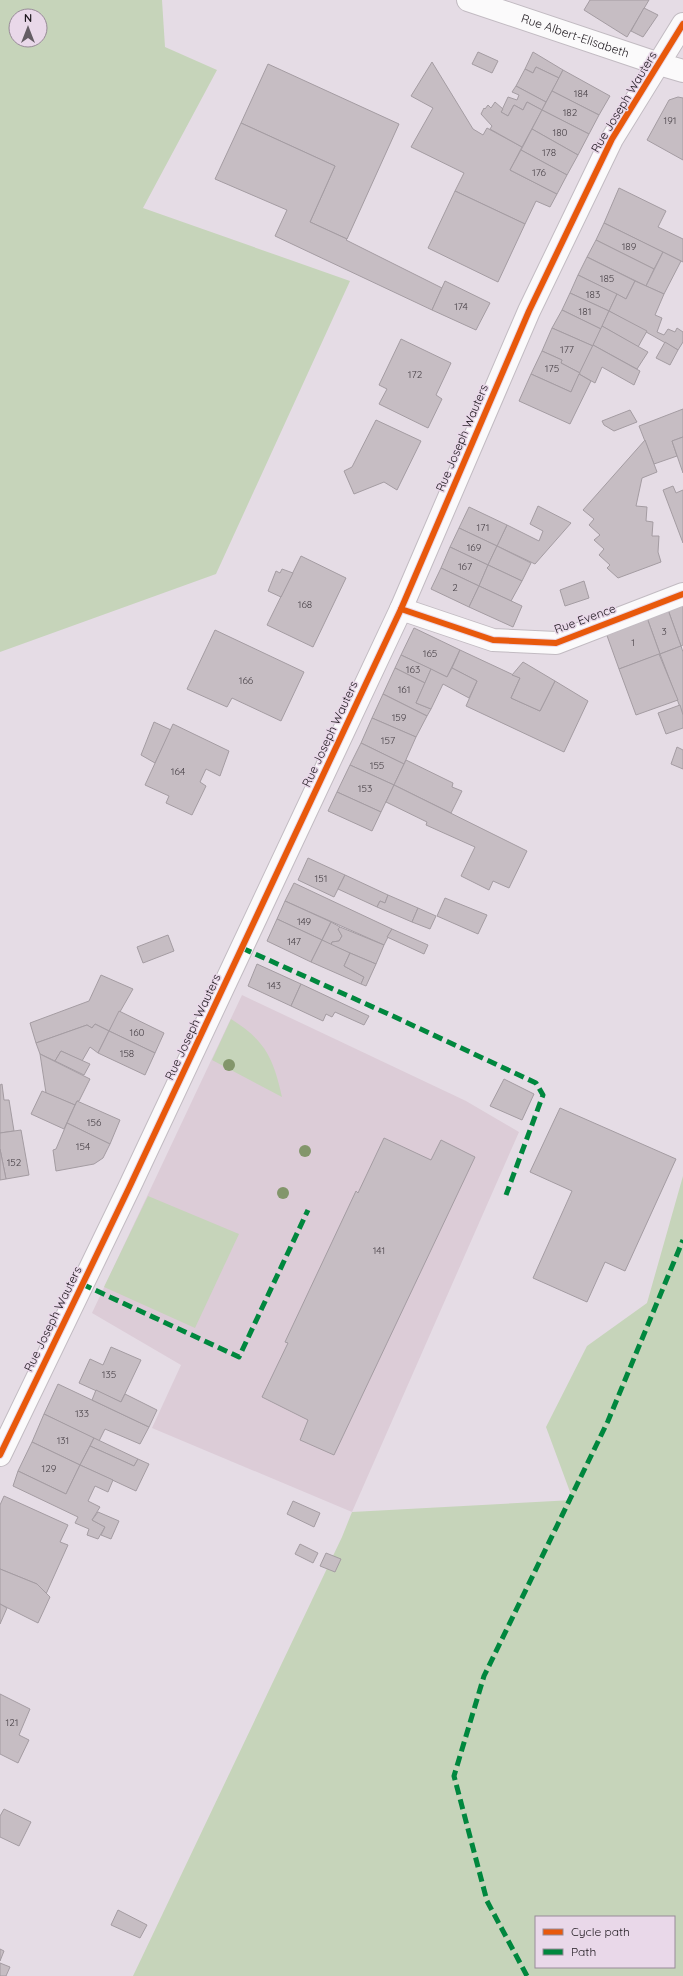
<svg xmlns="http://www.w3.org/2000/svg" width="683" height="1976" viewBox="0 0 683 1976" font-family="Quicksand,sans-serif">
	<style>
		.education { fill: #dcccd7 }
		.green { fill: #c6d4ba; fill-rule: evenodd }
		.building { fill: #c6bdc3; stroke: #a49ca2 }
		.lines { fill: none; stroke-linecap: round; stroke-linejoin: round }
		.minor-casing { stroke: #c2bbc2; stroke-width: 24 }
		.tertiary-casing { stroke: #c2bbc2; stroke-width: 24 }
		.minor { stroke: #fbfafb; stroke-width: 22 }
		.tertiary { stroke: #fbfafb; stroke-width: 22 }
		.quiet { stroke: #00873e; stroke-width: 5; stroke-dasharray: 10 5; stroke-linecap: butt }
		.cycleway-casing { stroke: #e9d8e9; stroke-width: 8 }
		.cycleway { stroke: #e8590c; stroke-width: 6 }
		.tree { fill: #83966b }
		.labels { text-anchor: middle; stroke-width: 3; stroke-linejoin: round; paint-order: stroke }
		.number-label { font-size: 10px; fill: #484147 }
		.street-label { font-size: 12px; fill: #1e181e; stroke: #e9d8e9 }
	</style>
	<rect width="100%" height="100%" fill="#e5dce5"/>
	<polygon class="education" points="242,995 466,1101 519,1132 352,1512 152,1428 181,1365 92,1313"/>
	<g class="green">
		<path d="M0 0H162L165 47 217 70 143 208 350 281 216 574 0 652ZM16 16H40V40H16Z"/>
		<path d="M231 1019C266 1041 273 1058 282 1097L212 1060Z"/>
		<path d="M683 1176V1976H133L342 1537 352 1512 573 1500 546 1427 587 1346 647 1303ZM536 1917H674V1967H536Z"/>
		<polygon points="148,1196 239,1234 195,1328 104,1287"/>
	</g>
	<g class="building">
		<polygon points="590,0 649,0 627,37 584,10"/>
		<polygon points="644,8 658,15 643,37 631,31"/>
		<polygon points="478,52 498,61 492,73 472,64"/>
		<polygon points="533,52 563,70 559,78 536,67 533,73 525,69"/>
		<polygon points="432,62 473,129 483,135 487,128 522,147 510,170 557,194 550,207 536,201 525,224 455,191 464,173 411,147 433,108 411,96"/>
		<polygon points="268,64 399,124 347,239 310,222 335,166 241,123"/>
		<polygon points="536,67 559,78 546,102 516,86 525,69 533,73"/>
		<polygon points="563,70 610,96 599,115 552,91"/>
		<polygon points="516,86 546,102 542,110 527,102 523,110 514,105 508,116 501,112 508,97 517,100 519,95 512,92"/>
		<polygon points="552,91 599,115 589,134 542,110"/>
		<polygon points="678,97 683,98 683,160 647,140 669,100"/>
		<polygon points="495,102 503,109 501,112 508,116 514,105 523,110 527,102 542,110 522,147 490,129 492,126 481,114 484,108 485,109 488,105 491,108"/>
		<polygon points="542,110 589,134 578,155 532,129"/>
		<polygon points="241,123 335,166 310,222 347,239 346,240 442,288 432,310 275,236 287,210 215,179"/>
		<polygon points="532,129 578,155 567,175 521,150"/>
		<polygon points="521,150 567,175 557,194 510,170"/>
		<polygon points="619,188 666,211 658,227 683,239 683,262 604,223"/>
		<polygon points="455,191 525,224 498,282 428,248"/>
		<polygon points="604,223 663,252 654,269 596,240"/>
		<polygon points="596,240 654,269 646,286 587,257"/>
		<polygon points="663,252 681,261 664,294 646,286"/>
		<polygon points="587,257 635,281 626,299 578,275"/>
		<polygon points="578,275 617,294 609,311 570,293"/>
		<polygon points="445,281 490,303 476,330 432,310"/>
		<polygon points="635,281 664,294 655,315 662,318 657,332 664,335 668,329 675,332 677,328 683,332 683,342 678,350 609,311 617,294 626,299"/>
		<polygon points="570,293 609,311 601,329 562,310"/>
		<polygon points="562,310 601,329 593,346 552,328"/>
		<polygon points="609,311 647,331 638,347 602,326"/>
		<polygon points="602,326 648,352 637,369 593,345"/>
		<polygon points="552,328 593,346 580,373 561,363 562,360 542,351"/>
		<polygon points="401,339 451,363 436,395 442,399 428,428 379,404 387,389 379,385"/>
		<polygon points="665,342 678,350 670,365 656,358"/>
		<polygon points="593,345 640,371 634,385 602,367 595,383 579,374"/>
		<polygon points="542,351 562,360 561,363 580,373 571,392 531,374"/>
		<polygon points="531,374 571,392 579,374 591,381 570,424 519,401"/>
		<polygon points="683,409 683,437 672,441 677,456 654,464 639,426"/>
		<polygon points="630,410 637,422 614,431 604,425 602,421"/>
		<polygon points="376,420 421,441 397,490 384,482 354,494 344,471 352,467"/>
		<polygon points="683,437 683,473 672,441"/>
		<polygon points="645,440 657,472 642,478 636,506 647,507 646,521 653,522 652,536 659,536 658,552 661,562 618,578 607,568 610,565 599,555 604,549 594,540 600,535 589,525 594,519 583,510"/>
		<polygon points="673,486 676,493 683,490 683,543 663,490"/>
		<polygon points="538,506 571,523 535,564 497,546 507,525 539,541 543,531 530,524"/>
		<polygon points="469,507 507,525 497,546 459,528"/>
		<polygon points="459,528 497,546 488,565 450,547"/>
		<polygon points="497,546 531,563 522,581 488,565"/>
		<polygon points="450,547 488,565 479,586 441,568"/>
		<polygon points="301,556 346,578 313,647 267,625"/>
		<polygon points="488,565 522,581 511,601 479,586"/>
		<polygon points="441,568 479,586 469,607 431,589"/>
		<polygon points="282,569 293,573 281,597 268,591 276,571 280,573"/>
		<polygon points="584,581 589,598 565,606 560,590"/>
		<polygon points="479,586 522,606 513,627 469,607"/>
		<polygon points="683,601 683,645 681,646 667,607"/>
		<polygon points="667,607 681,646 660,654 646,615"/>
		<polygon points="646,615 660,654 619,669 605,630"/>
		<polygon points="414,628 460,650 447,677 401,655"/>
		<polygon points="215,630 304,672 281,721 232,698 227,707 187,689"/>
		<polygon points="681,646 683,652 683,715 660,654"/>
		<polygon points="460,650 520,678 511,698 540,711 555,681 588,701 564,752 466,706 477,681 452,668"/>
		<polygon points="659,654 678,700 636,715 619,669"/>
		<polygon points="401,655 431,669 425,683 395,668"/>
		<polygon points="523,662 555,681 540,711 511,698 520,678 512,675"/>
		<polygon points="395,668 425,683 416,703 431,709 427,716 383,694"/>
		<polygon points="452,668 477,681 469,698 443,684 431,709 416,703 431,669 447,677"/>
		<polygon points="383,694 427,716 416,737 372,718"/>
		<polygon points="680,705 683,715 683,728 666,734 658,713"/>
		<polygon points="372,718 416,737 404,764 361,743"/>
		<polygon points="154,722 171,730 155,763 141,755"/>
		<polygon points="173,724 229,751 220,776 206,769 200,782 206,786 192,815 166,803 169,796 145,785"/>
		<polygon points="361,743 404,764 394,785 350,765"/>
		<polygon points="677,747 683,750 683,769 671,764"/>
		<polygon points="406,760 453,783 452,787 462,791 451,813 394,785"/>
		<polygon points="350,765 394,785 381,812 337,792"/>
		<polygon points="394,785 527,851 509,888 493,881 489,890 461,876 475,847 426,825 427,822 386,802"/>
		<polygon points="337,792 381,812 372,831 328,811"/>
		<polygon points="308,858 345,875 334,897 298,880"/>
		<polygon points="345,875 388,895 385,903 380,901 377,907 338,889"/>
		<polygon points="294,883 392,929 384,945 285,901"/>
		<polygon points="388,895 418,908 412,922 377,907 380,901 385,903"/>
		<polygon points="445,898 487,915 478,934 437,916"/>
		<polygon points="285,901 331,922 322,940 277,919"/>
		<polygon points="418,908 436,916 430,929 412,922"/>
		<polygon points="277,919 322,940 311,962 267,941"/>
		<polygon points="331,922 340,927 338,929 342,936 339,941 332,942 331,945 322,940"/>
		<polygon points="340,927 384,945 376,964 331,945 332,942 339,941 342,936 338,929"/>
		<polygon points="392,929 428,945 424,954 387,937"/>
		<polygon points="168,935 174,951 143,963 137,947"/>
		<polygon points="322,940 350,953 344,966 364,977 361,984 311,962"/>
		<polygon points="350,953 376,964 366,986 361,984 364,977 344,966"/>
		<polygon points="257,964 301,984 291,1006 248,986"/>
		<polygon points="101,975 133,989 109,1031 95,1024 92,1028 87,1025 36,1043 30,1023 89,1001"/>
		<polygon points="301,984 369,1016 364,1025 335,1012 332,1017 326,1014 323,1021 291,1006"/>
		<polygon points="119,1011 164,1033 155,1053 109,1031"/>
		<polygon points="95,1024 109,1031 98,1053 90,1047 82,1061 61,1051 55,1061 40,1054 36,1043 87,1025 92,1028"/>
		<polygon points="109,1031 155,1053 145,1075 98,1053"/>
		<polygon points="61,1051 90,1064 84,1075 55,1061"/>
		<polygon points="40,1054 90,1079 79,1101 77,1101 75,1105 46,1093"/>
		<polygon points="504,1079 534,1094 522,1120 490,1106"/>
		<polygon points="2,1084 4,1100 9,1100 14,1131 0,1133 0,1085"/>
		<polygon points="42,1091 75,1105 64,1129 31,1114"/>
		<polygon points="77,1101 120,1120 110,1144 67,1123"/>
		<polygon points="560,1108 676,1159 625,1271 605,1262 587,1302 533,1278 572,1191 530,1172"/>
		<polygon points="67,1123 110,1144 103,1158 94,1164 56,1171 53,1150 56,1149"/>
		<polygon points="21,1130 29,1175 6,1179 0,1149 0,1133"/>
		<polygon points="384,1138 431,1160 441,1140 475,1157 334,1455 300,1440 308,1420 262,1397 288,1343 285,1342 356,1191 358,1193"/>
		<polygon points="0,1149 6,1179 0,1180"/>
		<polygon points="111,1347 141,1360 121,1402 79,1383 90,1359 103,1365"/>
		<polygon points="58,1384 149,1427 140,1444 105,1429 99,1441 44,1414"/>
		<polygon points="96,1390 121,1402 125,1394 157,1410 149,1427 92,1400"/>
		<polygon points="44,1414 94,1438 80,1465 32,1442"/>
		<polygon points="94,1438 138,1459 134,1466 90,1446"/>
		<polygon points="32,1442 80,1465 66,1494 18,1471"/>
		<polygon points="90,1446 134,1466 138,1459 149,1464 136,1491 80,1465"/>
		<polygon points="80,1465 113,1480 108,1492 95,1486 88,1501 100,1507 92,1520 105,1527 98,1539 87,1535 89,1529 75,1523 78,1517 13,1486 18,1471 66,1494"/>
		<polygon points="4,1496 68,1525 60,1542 68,1545 46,1594 37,1584 0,1569 0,1505"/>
		<polygon points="293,1501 320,1513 314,1527 287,1514"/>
		<polygon points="98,1512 119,1521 111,1539 101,1535 105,1527 92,1520"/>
		<polygon points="300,1544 318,1553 313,1563 295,1554"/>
		<polygon points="326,1553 341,1559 335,1572 320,1566"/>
		<polygon points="0,1569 37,1584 50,1597 38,1623 0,1604"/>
		<polygon points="0,1604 7,1608 0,1624"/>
		<polygon points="0,1694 30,1709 19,1735 29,1740 18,1763 0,1754"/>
		<polygon points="4,1809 31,1822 19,1846 0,1837 0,1816"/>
		<polygon points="118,1910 147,1925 140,1938 111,1925"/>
		<polygon points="0,1949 4,1951 0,1961"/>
		<polygon points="0,1963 10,1967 6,1976 0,1976"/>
	</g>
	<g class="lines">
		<g class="minor-casing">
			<g id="minor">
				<polyline points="659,64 683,71"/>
				<polyline points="401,609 493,640 556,643 683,594"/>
			</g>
		</g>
		<g class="tertiary-casing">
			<g id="tertiary">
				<path id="s1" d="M468 0 659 64"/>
				<polyline points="0,1455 129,1188 401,609 529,311 612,139 683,24"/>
			</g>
		</g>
		<use href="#minor" class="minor"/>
		<use href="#tertiary" class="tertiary"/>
		<g class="quiet">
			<polyline points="242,948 395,1017 536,1083 543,1095 506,1195"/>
			<polyline points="82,1284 239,1357 308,1210"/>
			<polyline points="527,1976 487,1901 454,1776 484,1676 608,1421 683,1240"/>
		</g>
		<g class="cycleway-casing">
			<g id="cycleway">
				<polyline points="401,609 493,640 556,643 683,594"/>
				<polyline points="0,1455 129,1188 401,609 529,311 612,139 683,24"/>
			</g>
		</g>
		<use href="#cycleway" class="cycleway"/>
	</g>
	<g class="tree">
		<circle cx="229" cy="1065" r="6"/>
		<circle cx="305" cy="1151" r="6"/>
		<circle cx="283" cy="1193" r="6"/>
	</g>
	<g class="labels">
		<g class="number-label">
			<text x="581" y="97">184</text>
			<text x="570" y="116">182</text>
			<text x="670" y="124">191</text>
			<text x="560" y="136">180</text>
			<text x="549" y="156">178</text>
			<text x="539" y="176">176</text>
			<text x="629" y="250">189</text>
			<text x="607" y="282">185</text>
			<text x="593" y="298">183</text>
			<text x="461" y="310">174</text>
			<text x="585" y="315">181</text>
			<text x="567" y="353">177</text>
			<text x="552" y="372">175</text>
			<text x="415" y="378">172</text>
			<text x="483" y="531">171</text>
			<text x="474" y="551">169</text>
			<text x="465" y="570">167</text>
			<text x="455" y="591">2</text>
			<text x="305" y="608">168</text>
			<text x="664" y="635">3</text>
			<text x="633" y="646">1</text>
			<text x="430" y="657">165</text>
			<text x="413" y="673">163</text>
			<text x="246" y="684">166</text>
			<text x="404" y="693">161</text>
			<text x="399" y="721">159</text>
			<text x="388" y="744">157</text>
			<text x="377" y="769">155</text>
			<text x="178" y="775">164</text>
			<text x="365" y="792">153</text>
			<text x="321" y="882">151</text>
			<text x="304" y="925">149</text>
			<text x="294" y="945">147</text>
			<text x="274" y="989">143</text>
			<text x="137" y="1036">160</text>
			<text x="127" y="1057">158</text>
			<text x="94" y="1126">156</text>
			<text x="83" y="1150">154</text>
			<text x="14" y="1166">152</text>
			<text x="379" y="1254">141</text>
			<text x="109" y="1378">135</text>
			<text x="82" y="1417">133</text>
			<text x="63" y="1444">131</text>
			<text x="49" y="1472">129</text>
			<text x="12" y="1726">121</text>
		</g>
		<g class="street-label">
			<text dy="4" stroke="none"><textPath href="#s1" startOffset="113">Rue Albert-Elisabeth</textPath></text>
			<text transform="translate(624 102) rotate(-59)" y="4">Rue Joseph Wauters</text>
			<text transform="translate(462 438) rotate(-67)" y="4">Rue Joseph Wauters</text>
			<text transform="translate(585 619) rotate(-20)" y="4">Rue Evence</text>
			<text transform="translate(330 734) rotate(-65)" y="4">Rue Joseph Wauters</text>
			<text transform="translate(193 1027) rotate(-65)" y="4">Rue Joseph Wauters</text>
			<text transform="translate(53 1319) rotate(-64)" y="4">Rue Joseph Wauters</text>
		</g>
	</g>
	<rect x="535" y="1916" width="140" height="52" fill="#e9d8e9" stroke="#988b98"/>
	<rect x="543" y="1929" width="20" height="6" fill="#e8590c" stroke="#988b98"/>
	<text x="571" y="1936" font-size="12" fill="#1e181e">Cycle path</text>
	<rect x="543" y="1949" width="20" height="6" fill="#00873e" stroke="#988b98"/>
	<text x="571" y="1956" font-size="12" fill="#1e181e">Path</text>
	<g transform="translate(28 28)"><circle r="19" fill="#e9d8e9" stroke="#988b98"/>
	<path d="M0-3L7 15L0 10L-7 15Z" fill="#645d64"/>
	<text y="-6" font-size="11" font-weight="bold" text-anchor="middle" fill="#1e181e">N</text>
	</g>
</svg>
